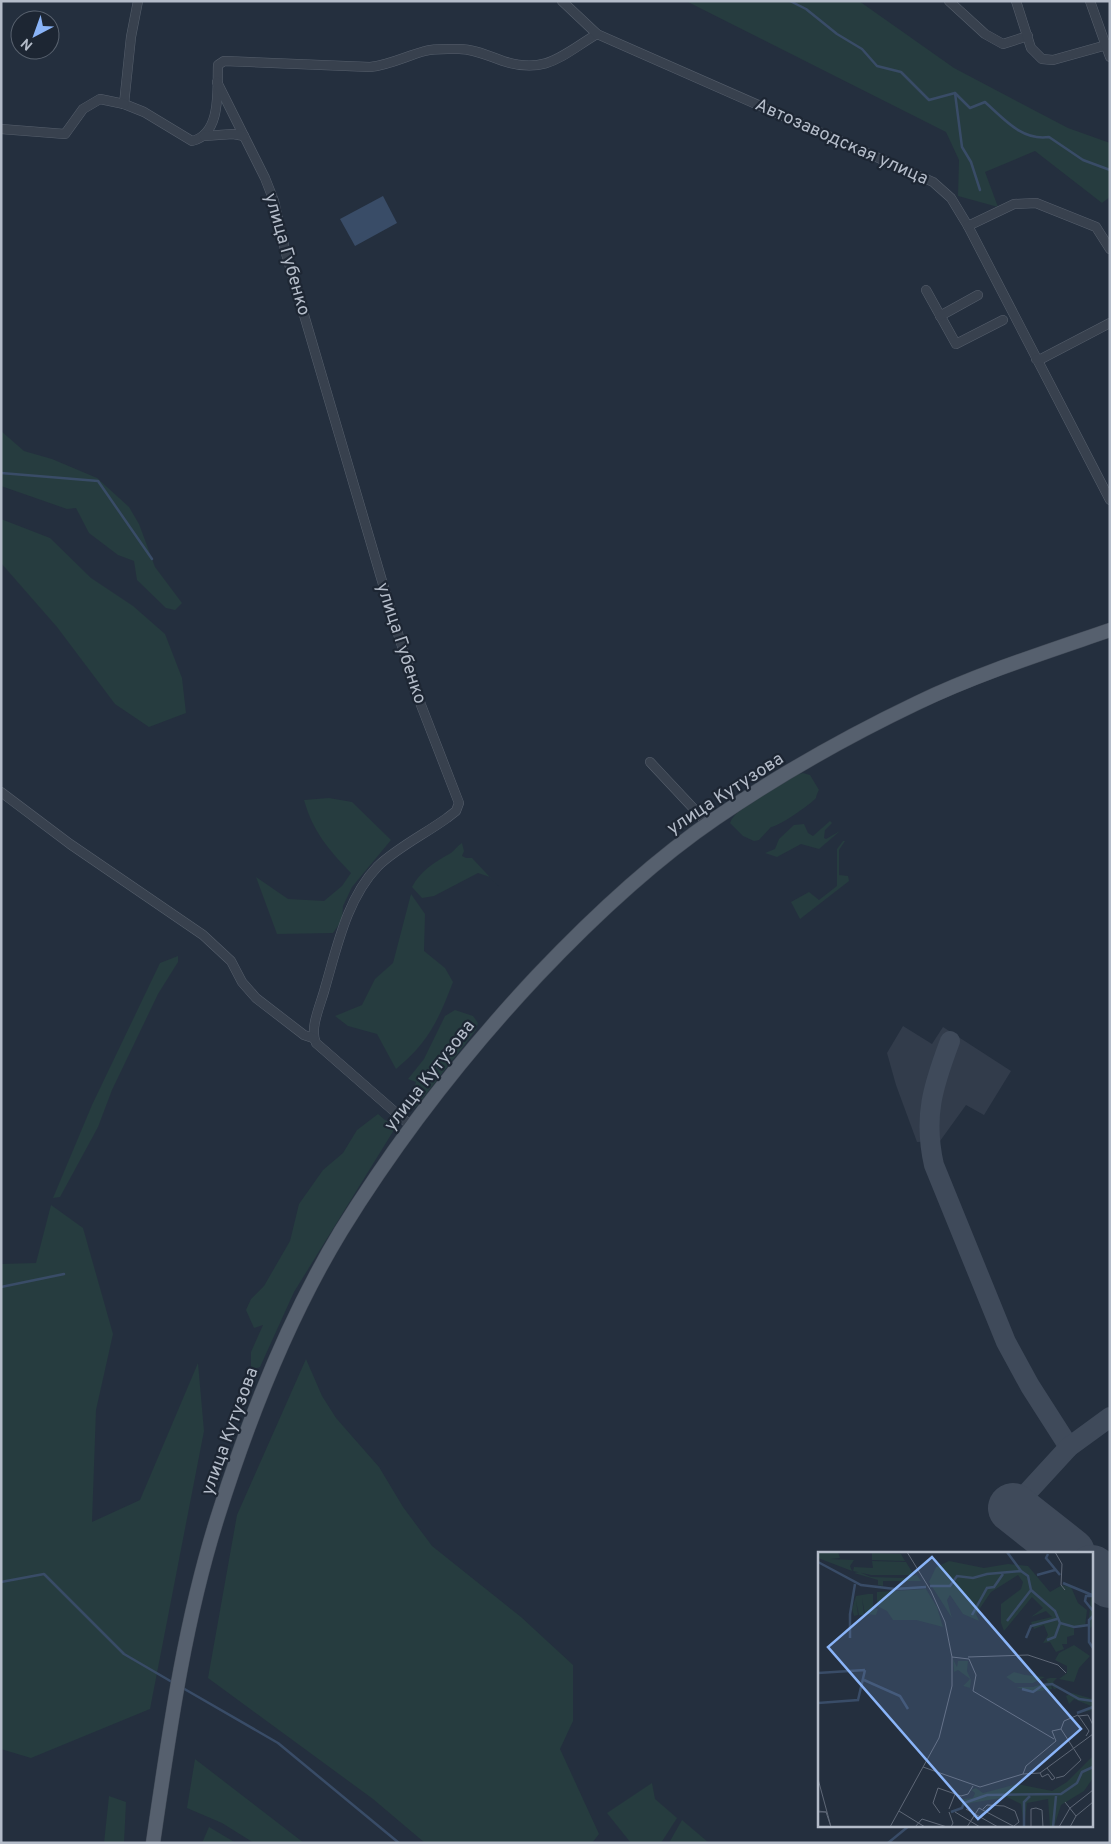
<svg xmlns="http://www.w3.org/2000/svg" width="1111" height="1844" viewBox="0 0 1111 1844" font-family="Overpass,sans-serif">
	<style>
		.airport { fill: #323c4b }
		.green { fill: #263c3f }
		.water { fill: #394c67 }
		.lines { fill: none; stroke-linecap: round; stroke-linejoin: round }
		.stream { stroke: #394c67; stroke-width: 2.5 }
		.taxiway { stroke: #3f4a5a; stroke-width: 20 }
		.runway { stroke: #3f4a5a; stroke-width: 50 }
		.street-casing { stroke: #565f6c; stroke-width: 10 }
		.primary-casing { stroke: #414a57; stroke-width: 15 }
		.street { stroke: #38414e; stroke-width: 9 }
		.primary { stroke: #56606e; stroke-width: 14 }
		.labels { text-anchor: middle; stroke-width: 4.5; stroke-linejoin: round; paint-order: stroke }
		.street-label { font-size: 18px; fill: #b4bcc9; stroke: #1d2633 }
		.inset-river { fill: none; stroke: #394c67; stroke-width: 2.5 }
		.inset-road { fill: none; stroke: #5e6776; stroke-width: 1 }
		.view { fill: #8ab4f8; fill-opacity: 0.15; stroke: #8ab4f8; stroke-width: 2.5 }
		.inset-edge { fill: none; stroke: #b4bcc9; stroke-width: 2.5 }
	</style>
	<rect width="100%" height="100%" fill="#242f3e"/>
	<polygon class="airport" points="903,1026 932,1044 943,1027 1011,1071 984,1115 966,1105 940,1141 917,1142 896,1085 887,1053"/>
	<g class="green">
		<polygon points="686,1 859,1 954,68 1068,128 1110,143 1110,197 1102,203 1035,151 985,172 998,207 958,196 959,160 946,132"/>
		<polygon points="1,431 24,451 52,459 97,478 129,507 139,524 155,567 182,603 175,610 166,608 137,580 134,561 118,555 89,533 76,508 67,509 1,486"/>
		<polygon points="1,519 50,538 91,578 133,606 165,634 182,678 186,713 149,727 115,704 57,627 1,563"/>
		<path d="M803 773 810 775 819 790C818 791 816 797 816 798 811 804 778 827 771 827L759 840 754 841 743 836 730 823C736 806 779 786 796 775Z"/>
		<path d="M329 798 352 802 391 840 352 887 343 906 342 920 333 933 277 934 256 877 288 899 324 901 342 886 351 873C329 850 313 832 304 800Z"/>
		<polygon points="830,821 832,823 825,830 824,838 826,839 840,831 819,849 801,844 777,857 765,853 775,849 779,839 794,825 804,824 808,833 813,836"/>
		<polygon points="843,841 845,841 839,850 839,875 848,876 849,881 800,919 791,902 809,892 819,900 837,886 837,849"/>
		<path d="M462 843 464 851 462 856 466 858H472L500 888 490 877 478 873 434 896 422 898 412 887C421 870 435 862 451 853 454 851 457 846 462 843Z"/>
		<path d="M411 894 425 914 424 951 445 968 453 982C439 1019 428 1043 396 1069L377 1034 348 1026 335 1016 362 1005 375 979 393 963Z"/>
		<polygon points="178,956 178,962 158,994 112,1090 98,1127 60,1197 53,1198 92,1105 160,963"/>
		<polygon points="455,1010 473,1016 478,1023 476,1030 416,1107 409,1108 416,1082 408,1079 424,1059 445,1016"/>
		<polygon points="378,1114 385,1120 397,1125 294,1292 260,1367 251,1370 251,1352 263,1325 254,1328 246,1310 251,1299 264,1286 290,1241 299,1204 323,1170 343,1153 357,1130"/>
		<polygon points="51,1205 83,1228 113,1334 96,1410 92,1522 140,1500 198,1363 204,1431 150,1709 31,1758 1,1749 1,1264 36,1263"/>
		<polygon points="306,1359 322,1396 336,1418 379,1467 403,1507 432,1546 521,1617 573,1665 573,1721 560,1749 599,1834 592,1843 425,1843 373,1799 208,1678 237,1515"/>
		<polygon points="195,1759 304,1843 254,1843 222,1823 187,1808"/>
		<polygon points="652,1783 655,1799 677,1818 661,1843 631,1843 607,1813"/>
		<polygon points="109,1796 126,1802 124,1843 104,1843"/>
		<polygon points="682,1820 709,1843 669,1843"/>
		<polygon points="209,1827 236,1843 202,1843"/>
	</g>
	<polygon class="water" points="383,196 397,223 355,246 340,219"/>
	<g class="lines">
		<g class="stream">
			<path d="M790 1 806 9 837 34 862 49 877 66 901 72 929 100 955 93 970 108 985 102C1004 119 1022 141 1049 137L1083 160 1110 170"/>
			<polyline points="955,93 962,147 971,162 980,190"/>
			<polyline points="1,473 98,481 152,559"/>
			<polyline points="1,1287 64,1274"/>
			<polyline points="1,1582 44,1574 124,1654 172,1682"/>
			<polyline points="181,1687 278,1743 399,1843"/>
			<polyline points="888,1843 910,1825"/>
		</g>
		<g class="taxiway">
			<path d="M950 1041C933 1086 923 1117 934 1165L1006 1342 1030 1386 1069 1447"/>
			<polyline points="1013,1508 1069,1447 1110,1417"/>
		</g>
		<g class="runway">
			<polyline points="1013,1508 1070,1553"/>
			<polyline points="1092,1570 1110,1583"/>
		</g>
		<g class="street-casing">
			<g id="street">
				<path d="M138 1 131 37 124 104 144 112 192 141C222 134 217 89 218 65L224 61 370 67C390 65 406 56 425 51 435 48 449 49 459 49 474 49 489 56 503 61 546 75 562 55 597 34"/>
				<polyline points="562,1 597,34 933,182 951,198 968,226 1110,500"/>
				<polyline points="949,1 985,34 1003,44 1028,36"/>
				<polyline points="1016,1 1031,48 1042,59 1053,60 1110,44"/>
				<polyline points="1090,1 1110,57"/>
				<path d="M217 82 265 178 274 201 285 250 392 615 421 705 459 803 456 811 447 818C425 834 398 847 378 866 347 898 337 947 325 988 321 1004 309 1028 316 1043L411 1126"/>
				<polyline points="1,129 65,134 83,109 100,99 124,104"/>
				<polyline points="204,136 233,134 244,136"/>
				<polyline points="968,226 1014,204 1036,203 1096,227 1110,249"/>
				<polyline points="926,290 956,344 1003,320"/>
				<polyline points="940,316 978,295"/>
				<polyline points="1036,359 1041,359 1110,323"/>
				<polyline points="650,762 708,824"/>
				<polyline points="1,792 70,844 203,935 231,961 242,982 256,998 304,1035 313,1038"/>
			</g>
		</g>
		<g class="primary-casing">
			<path id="primary" d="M153 1843C169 1734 184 1624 217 1519 248 1420 287 1320 341 1231 398 1139 463 1055 537 976 592 918 650 863 716 818 779 775 848 736 917 703 977 674 1046 652 1110 630"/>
		</g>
		<use href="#street" class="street"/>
		<use href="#primary" class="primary"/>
	</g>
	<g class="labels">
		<g class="street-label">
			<text transform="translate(842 141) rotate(24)" y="6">Автозаводская улица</text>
			<text transform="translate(288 254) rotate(74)" y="6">улица Губенко</text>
			<text transform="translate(402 643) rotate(72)" y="6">улица Губенко</text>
			<text transform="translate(725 793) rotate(-33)" y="6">улица Кутузова</text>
			<text transform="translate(429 1075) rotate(-52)" y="6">улица Кутузова</text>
			<text transform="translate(229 1431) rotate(-70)" y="6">улица Кутузова</text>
		</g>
	</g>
	<g transform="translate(818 1552)">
		<rect width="275" height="275" fill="#242f3e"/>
		<path d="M0 0H20L22 6 12 7 36 8 32 14 34 19 0 6ZM54 1 83 2 87 9 54 8ZM54 9 88 10 96 23H53L35 19 36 15 55 16ZM131 9 166 16 190 12 210 14 232 40 244 33 253 35 260 51 269 58 267 75 256 76V83L249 85V92H244L246 97 238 100 232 90 225 91 230 83 226 73 216 77 213 70 234 65 228 59 213 65 225 56 214 45 186 79 183 71V52L203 37 205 30 200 23 173 40 158 62 161 69 145 62 132 43 129 48 134 66 111 30 118 15ZM275 19V73L270 79ZM41 20 53 25 85 26 99 23 103 29H65V34L60 33V28L36 21ZM108 37 119 55 125 75 98 68H75L69 59 59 54V40ZM50 42H55V56L60 57 58 63 47 62 44 46 46 63H41L38 49 40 63 36 64 34 57 38 44ZM256 93 272 104 261 116 256 130 241 127 249 121V114L237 108 241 101ZM135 107 139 115 140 109H150L149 119 153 128 152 136 145 134 152 127 140 118 136 120ZM196 120 207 123 227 125 215 131H197L188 125ZM232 126H239L235 130 240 136 236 137 233 132 234 137 215 140 198 135H215L230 130 228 127ZM254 141 275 147V158L260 161 273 154 256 147 251 152 248 144ZM275 204V226L266 239 243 253 236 275H232L230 247 209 251 206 275 203 252 189 245 153 251 137 259 131 260 143 256 144 247 155 246 157 241 153 238 158 236 165 241 199 232 234 239 249 230Z" fill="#263c3f"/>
		<path class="inset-river" d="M189 0 203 19M230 2 228 6 242 23M0 10 43 33 77 37 108 35M219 23 237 18M245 31 274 43M112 34H132L139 24 155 26 169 22 203 19 210 24 213 38 237 59 242 71 256 75 271 73M275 38V44H268L267 49 275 59M154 63 169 36 176 35 185 22M275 64 271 68V90L275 96M189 69 213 38M32 86V62L37 32M208 86 213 74 239 67M229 88 237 85 242 71M0 121 47 118M46 128 82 144 90 157M204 137 215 140 225 133 234 132 261 147 275 149M0 151 40 148 47 118M259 161 275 155M133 260 144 256 146 251 169 243 243 242 259 231 264 220 275 215M206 274V250L212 244M235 275 238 244"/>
		<path class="inset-road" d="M237 0 244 12 243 33 247 38M134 105 151 107 158 123 155 139 236 187M150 105 210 103 240 113 248 121M260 164 270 163 275 173M243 177 246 169 260 163 271 179 268 184M105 215 162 235 205 222 222 221 275 182M222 221 224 225 230 222 234 228 237 226 229 216M205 222 208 214 238 189 234 179 243 177 263 208 246 224 238 226M0 227 9 260M247 250 258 264M131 257 137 242M148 257 180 275M165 257 169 253 186 254 197 259 201 270 196 274M0 259 8 260 13 275M81 259 107 275M0 260H9L13 275M131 260 135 271 133 275M137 260 162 275M122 261 115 251 120 236 143 244 150 242 155 234M72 275 121 186 134 134V105L127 70 113 39 89 0M97 275 104 267 129 275M149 275 161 256 197 275M213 275V257L218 256 224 258 225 275M241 275 252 256 275 238M252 275 258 264 275 250"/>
		<path class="view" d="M114 5 263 177 160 267 10 95Z"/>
		<rect width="275" height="275" class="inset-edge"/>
	</g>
	<rect width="1111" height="1844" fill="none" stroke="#b4bcc9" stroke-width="5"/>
	<g transform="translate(35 35) rotate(221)"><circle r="24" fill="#1d2633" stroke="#59626f"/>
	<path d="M0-4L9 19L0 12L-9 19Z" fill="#8ab4f8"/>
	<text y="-8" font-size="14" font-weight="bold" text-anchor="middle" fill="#b4bcc9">N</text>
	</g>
</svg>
